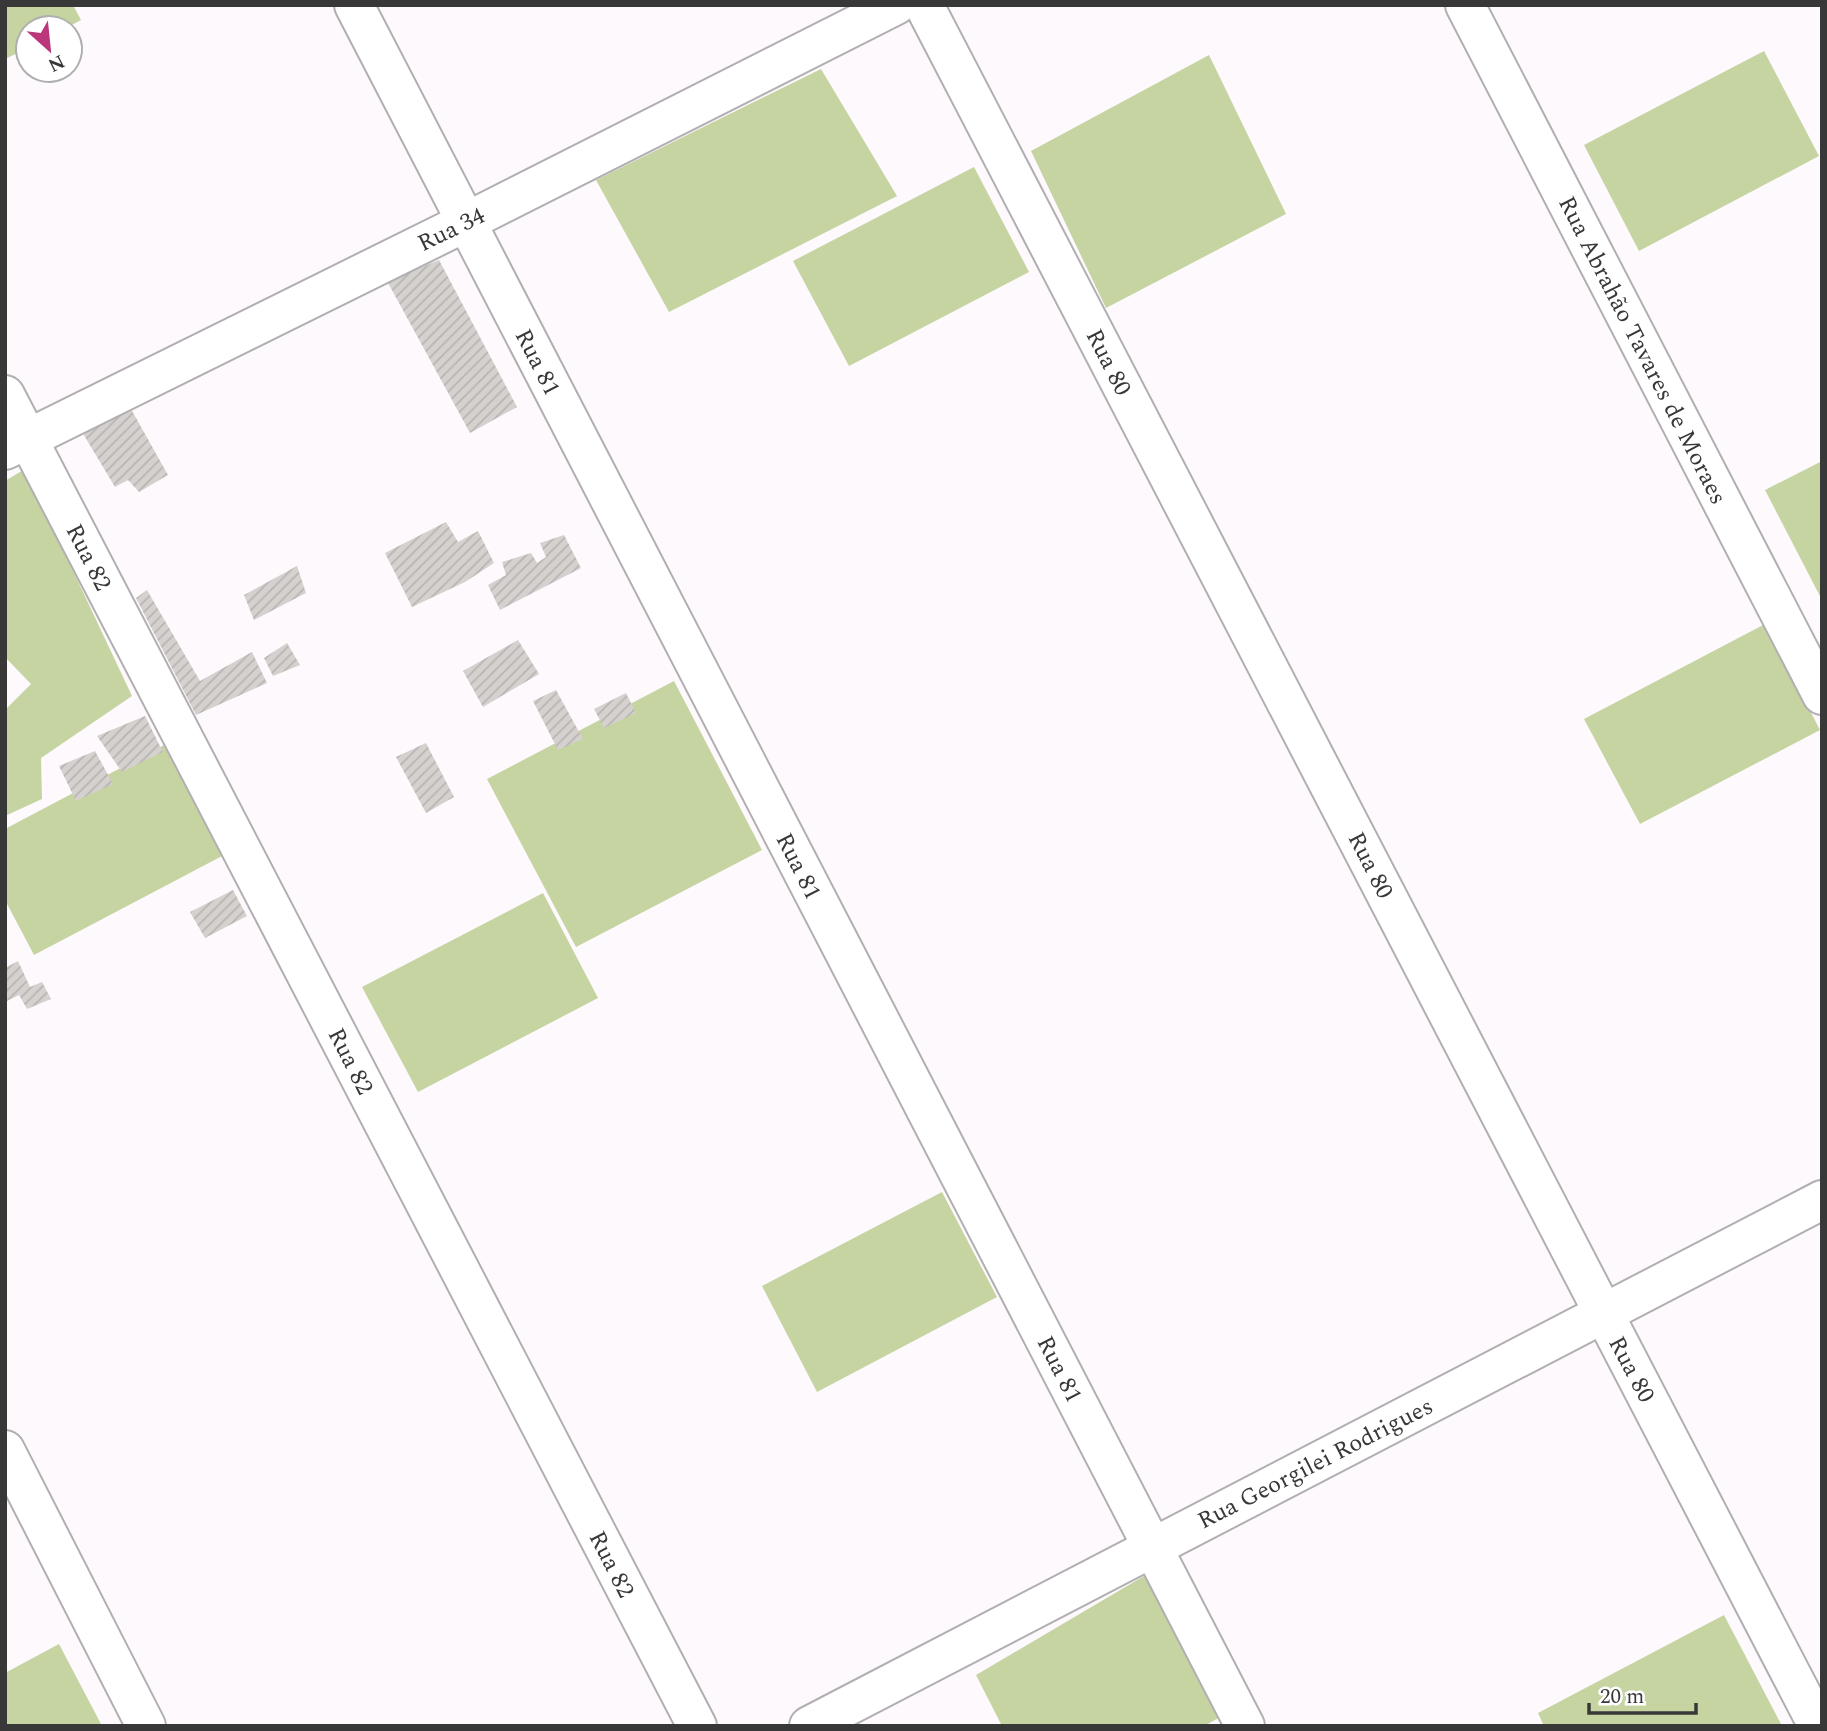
<svg xmlns="http://www.w3.org/2000/svg" width="1827" height="1731" viewBox="0 0 1827 1731" font-family="Spectral,serif">
	<style>
		.green { fill: #c5d4a1 }
		.building { fill: url(#building-hatch) }
		.lines { fill: none; stroke-linecap: round; stroke-linejoin: round }
		.minor-casing { stroke: #b2afb2; stroke-width: 42 }
		.minor { stroke: #fff; stroke-width: 38 }
		.labels { text-anchor: middle; stroke-width: 5; stroke-linejoin: round; paint-order: stroke }
		.street-label { font-size: 24px; fill: #393839; stroke: #fff }
	</style>
	<defs>
		<pattern id="building-hatch" width="6" height="6" patternUnits="userSpaceOnUse" patternTransform="scale(1.75)"><rect width="6" height="6" fill="#d5d1ce"/><path d="M-1 1l2-2M0 6l6-6M5 7l2-2" fill="none" stroke="#b8b4b2"/></pattern>
	</defs>
	<rect width="100%" height="100%" fill="#fdf9fd"/>
	<g class="green">
		<polygon points="5,5 73,5 81,20 66,28 28,28 28,48 5,59"/>
		<polygon points="1764,51 1819,156 1639,251 1584,145"/>
		<polygon points="1209,55 1286,214 1106,308 1031,151"/>
		<polygon points="821,69 897,196 669,312 596,180"/>
		<polygon points="974,167 1029,272 849,366 793,261"/>
		<polygon points="1822,461 1822,600 1765,490"/>
		<polygon points="25,469 132,696 41,758 42,799 5,816 5,710 31,684 5,657 5,481"/>
		<polygon points="1765,624 1820,730 1640,824 1584,719"/>
		<polygon points="674,681 762,850 576,947 487,779"/>
		<polygon points="166,744 224,855 34,955 5,900 5,829"/>
		<polygon points="543,893 598,998 418,1092 362,987"/>
		<polygon points="942,1192 997,1297 817,1392 762,1286"/>
		<polygon points="1149,1573 1224,1715 1204,1726 1002,1726 976,1675"/>
		<polygon points="1724,1615 1782,1726 1544,1726 1538,1713"/>
		<polygon points="59,1644 102,1726 5,1726 5,1673"/>
	</g>
	<g class="building">
		<polygon points="439,260 517,407 470,433 387,281"/>
		<polygon points="131,409 168,475 139,492 128,480 115,487 82,432"/>
		<polygon points="446,522 458,542 478,531 494,563 465,582 412,607 385,553"/>
		<polygon points="564,535 581,568 500,610 488,585 506,575 502,562 531,553 537,563 546,557 540,543"/>
		<polygon points="297,566 306,593 254,620 244,595"/>
		<polygon points="147,590 200,681 252,652 267,683 196,715 136,598"/>
		<polygon points="518,640 539,674 483,707 463,671"/>
		<polygon points="287,643 300,665 273,676 264,658"/>
		<polygon points="556,690 583,739 558,750 533,701"/>
		<polygon points="626,693 636,713 604,728 594,709"/>
		<polygon points="145,716 163,752 122,772 97,736"/>
		<polygon points="426,743 454,797 426,813 396,757"/>
		<polygon points="95,751 113,784 76,801 59,766"/>
		<polygon points="233,890 247,916 205,938 190,912"/>
		<polygon points="18,961 30,987 42,982 51,999 27,1009 19,995 5,1002 5,968"/>
	</g>
	<g class="lines">
		<g class="minor-casing">
			<g id="minor">
				<polyline points="354,5 1245,1726"/>
				<polyline points="924,5 1818,1726"/>
				<polyline points="1465,5 1822,695"/>
				<polyline points="5,395 697,1726"/>
				<polyline points="5,450 466,222 896,5"/>
				<polyline points="5,1450 146,1726"/>
				<polyline points="809,1726 1822,1200"/>
			</g>
		</g>
		<use href="#minor" class="minor"/>
	</g>
	<g class="labels">
		<g class="street-label">
			<text transform="translate(451 229) rotate(-26)" y="8">Rua 34</text>
			<text transform="translate(1643 350) rotate(63)" y="8">Rua Abrahão Tavares de Moraes</text>
			<text transform="translate(538 362) rotate(63)" y="8">Rua 81</text>
			<text transform="translate(1109 362) rotate(63)" y="8">Rua 80</text>
			<text transform="translate(89 557) rotate(63)" y="8">Rua 82</text>
			<text transform="translate(1371 865) rotate(63)" y="8">Rua 80</text>
			<text transform="translate(799 866) rotate(63)" y="8">Rua 81</text>
			<text transform="translate(351 1061) rotate(63)" y="8">Rua 82</text>
			<text transform="translate(1060 1369) rotate(63)" y="8">Rua 81</text>
			<text transform="translate(1632 1369) rotate(62)" y="8">Rua 80</text>
			<text transform="translate(1315 1463) rotate(-27)" y="8">Rua Georgilei Rodrigues</text>
			<text transform="translate(612 1564) rotate(63)" y="8">Rua 82</text>
		</g>
	</g>
	<rect width="1827" height="1731" fill="none" stroke="#393839" stroke-width="14"/>
	<g transform="translate(49 49) rotate(153)"><circle r="33" fill="#ffffff" stroke="#b0afb0" stroke-width="2"/>
	<path d="M0-5L12 26L0 18L-12 26Z" fill="#bb367a"/>
	<text y="-10" font-size="19" font-weight="bold" text-anchor="middle" fill="#393839">N</text>
	</g>
	<path d="M1589 1703v10h107v-10" fill="none" stroke="#393839" stroke-width="3.5"/>
	<text x="1600" y="1703" font-size="21" fill="#393839" stroke="#ffffff" stroke-width="5" paint-order="stroke">20 m</text>
</svg>
